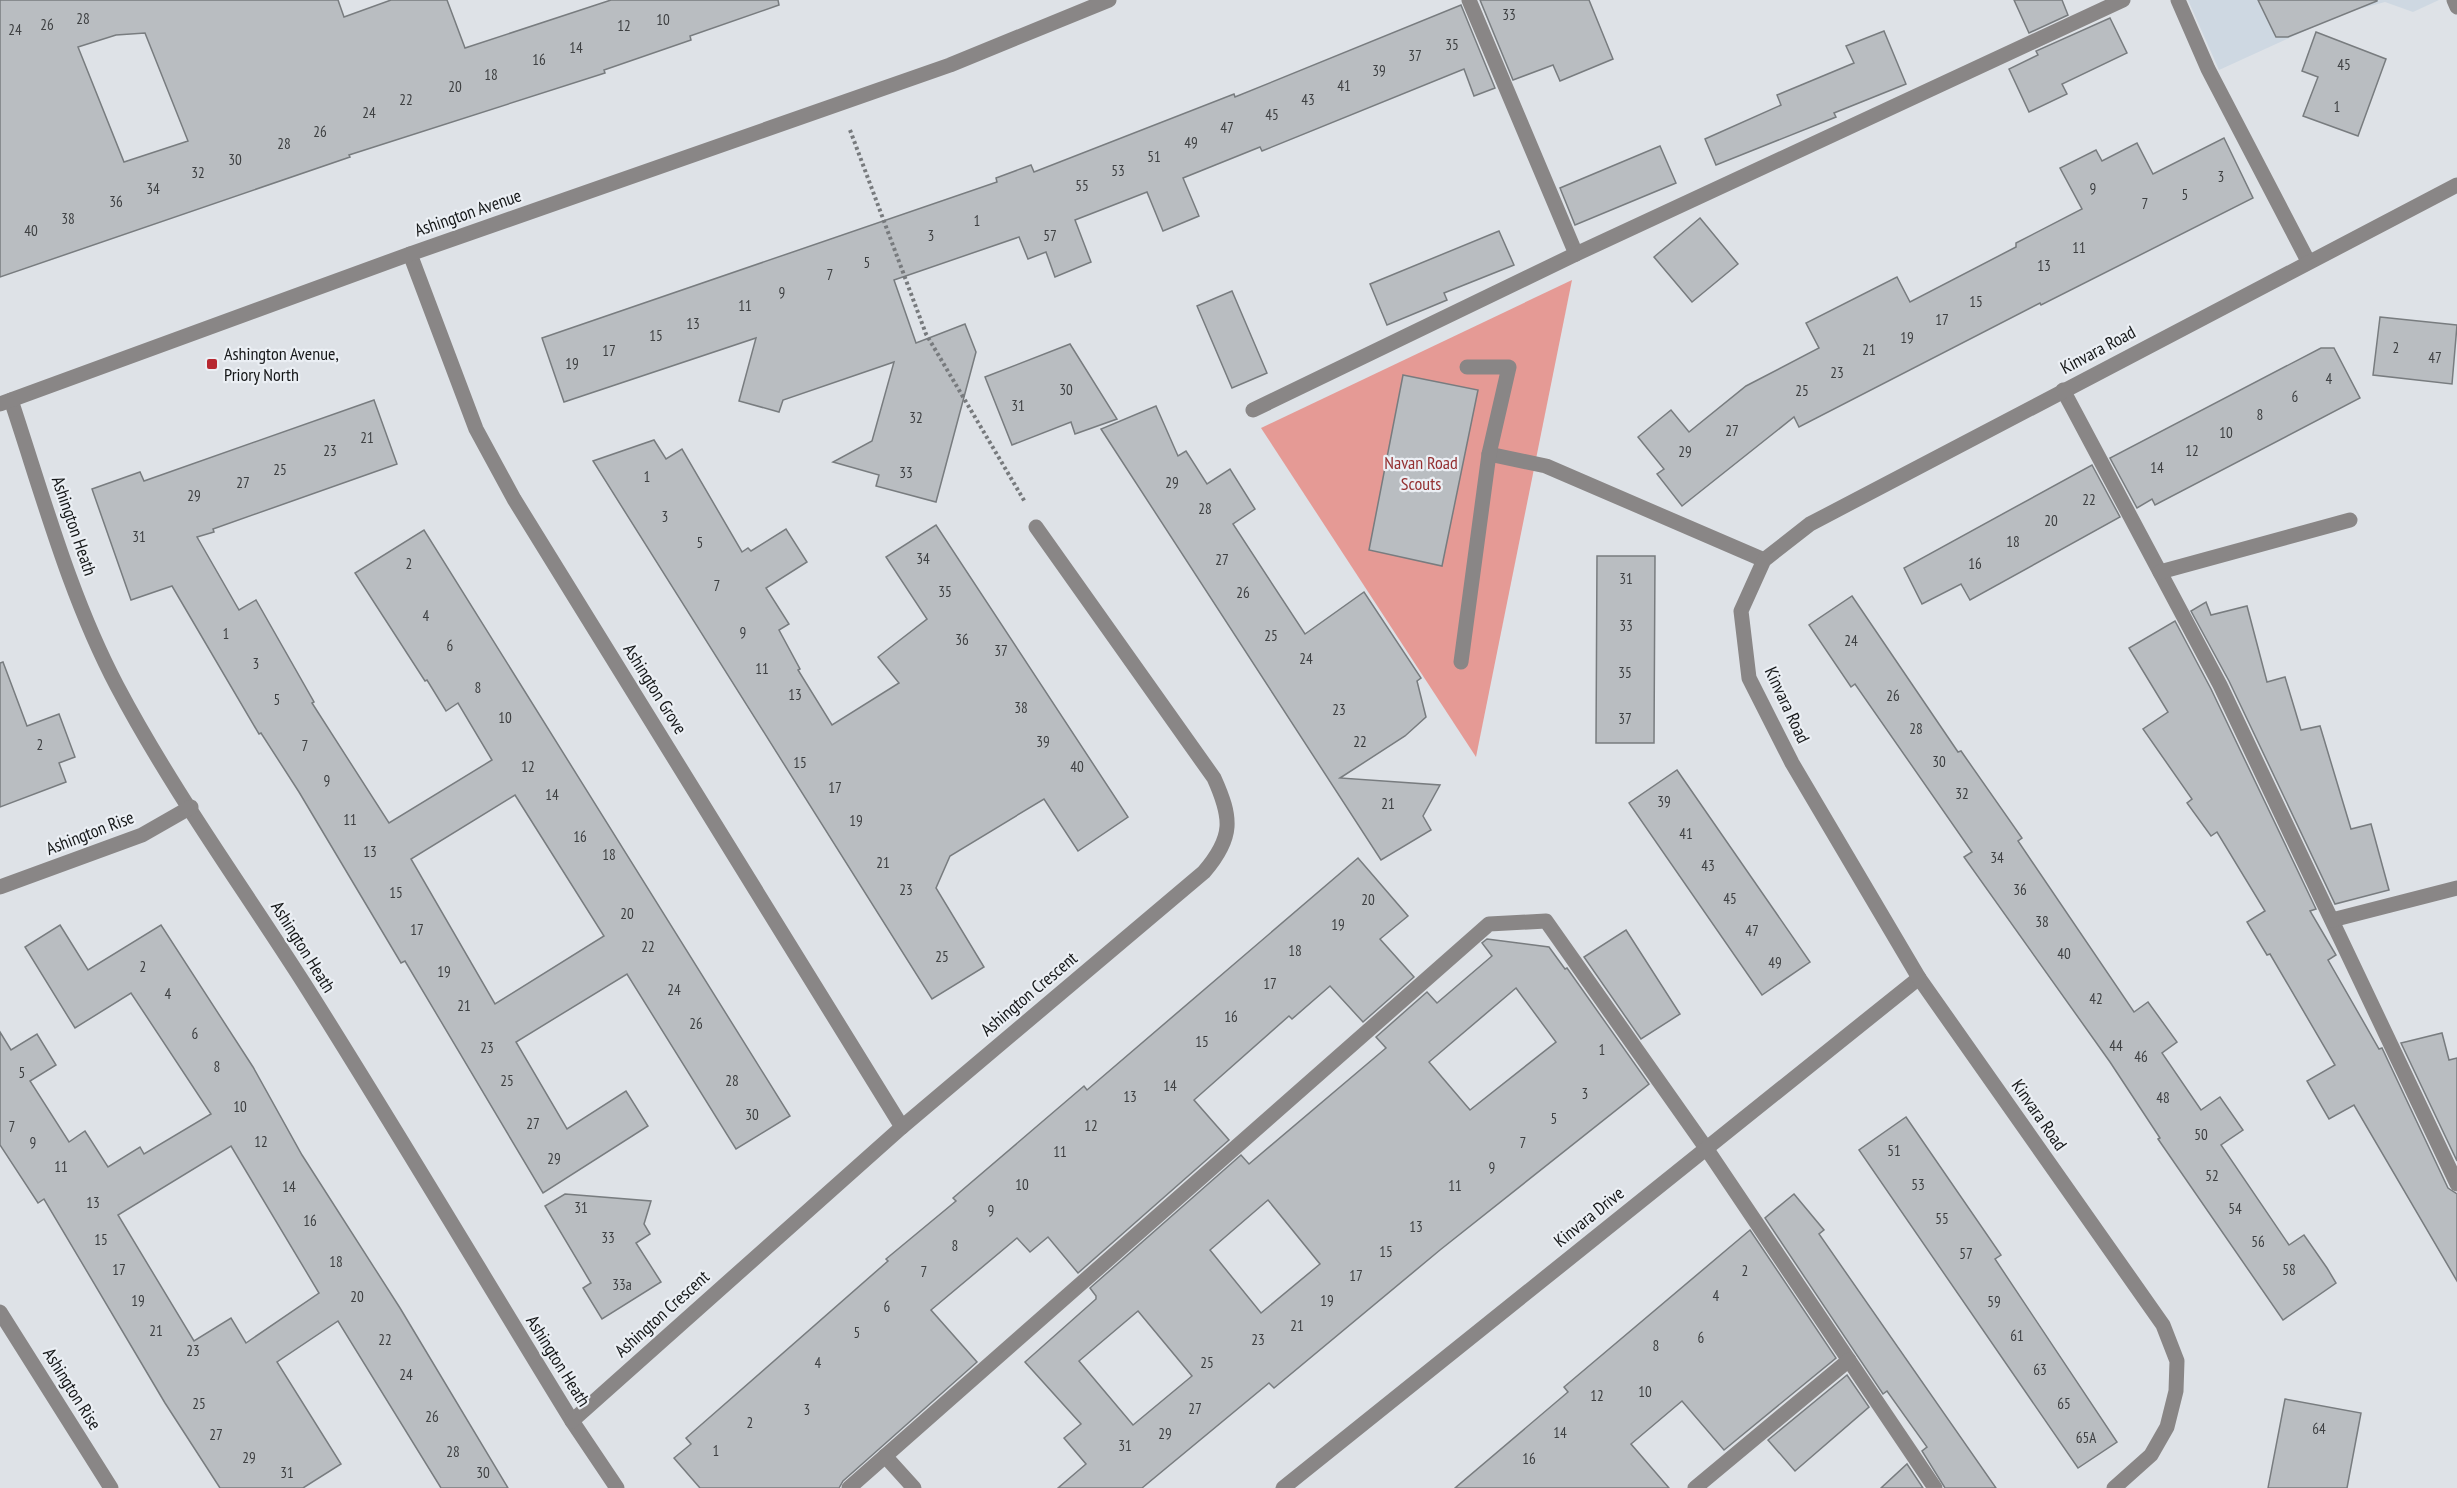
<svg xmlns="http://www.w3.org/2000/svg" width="2457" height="1488" viewBox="0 0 2457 1488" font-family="'PT Sans Narrow',sans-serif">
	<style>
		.built { fill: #ced8e2 }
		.green { fill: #e59a95 }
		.building { fill: #b9bdc1; stroke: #787c7f; stroke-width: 1.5; fill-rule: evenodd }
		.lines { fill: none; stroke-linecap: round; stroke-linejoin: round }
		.path { stroke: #777a7d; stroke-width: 4; stroke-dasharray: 3 3; stroke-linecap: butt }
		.lane { stroke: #898686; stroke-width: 15 }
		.street { stroke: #898686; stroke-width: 15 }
		.poi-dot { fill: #b72730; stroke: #ebeff4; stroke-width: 2 }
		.labels { text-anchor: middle; stroke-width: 4.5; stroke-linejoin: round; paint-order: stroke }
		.number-label { font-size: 15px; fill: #3e4042 }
		.street-label { font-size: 18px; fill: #151718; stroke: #ebeff4 }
		.poi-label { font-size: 18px; fill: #151718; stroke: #ebeff4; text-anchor: start }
		.park-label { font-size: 18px; fill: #943031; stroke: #ebeff4 }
	</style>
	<rect width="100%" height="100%" fill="#dee2e7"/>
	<polygon class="built" points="2188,0 2439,0 2413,12 2385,2 2344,13 2219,70"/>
	<polygon class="green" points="1572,280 1476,757 1261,428"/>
	<g class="building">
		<path d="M0 0H338L344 17 391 0H447L465 48 611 0H778L779 5 690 36 691 40 604 70 605 73 349 155 350 157 0 277ZM145 33 188 141 124 162 78 47 116 35Z"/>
		<polygon points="1480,0 1589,0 1613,59 1560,81 1553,65 1513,80"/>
		<polygon points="2014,0 2062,0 2068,15 2029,33"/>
		<polygon points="2258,0 2377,0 2377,1 2288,37 2276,37"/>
		<polygon points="1461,5 1495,88 1474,96 1464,69 1262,151 1260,147 1183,178 1199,216 1163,231 1147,192 1075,220 1091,262 1055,277 1046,252 1028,259 1019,237 894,280 916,343 965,324 976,352 936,502 876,486 879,475 833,462 872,441 894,362 783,400 779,412 739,401 756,338 564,402 542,338 997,182 996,178 1031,165 1034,172 1234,94 1235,97"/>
		<polygon points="2110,18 2127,53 2062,84 2067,94 2029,112 2009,69 2038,55 2036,51"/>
		<polygon points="1884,31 1906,84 1834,113 1836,117 1716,165 1705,139 1781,105 1777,95 1854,63 1846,46"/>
		<polygon points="2316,32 2386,59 2358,136 2303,116 2318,77 2302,71"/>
		<polygon points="2224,138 2253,198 2041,305 2040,303 1799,427 1794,417 1682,506 1657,474 1664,469 1638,437 1671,410 1689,432 1746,386 1819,348 1806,323 1897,277 1910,302 2016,247 2016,243 2082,209 2060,168 2096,150 2102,161 2137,143 2153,174"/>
		<polygon points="1660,146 1676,183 1575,225 1560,188"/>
		<polygon points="1700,218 1738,264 1692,302 1654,257"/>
		<polygon points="1499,231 1514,265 1444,293 1447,300 1387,325 1370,284"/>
		<polygon points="1232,291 1267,373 1232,388 1197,306"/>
		<polygon points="2380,317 2457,325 2452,384 2373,375"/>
		<polygon points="1070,344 1117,419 1075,434 1071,422 1012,445 985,377"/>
		<polygon points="2321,348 2334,348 2360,398 2155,505 2152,499 2137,508 2110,458"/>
		<polygon points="1403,375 1478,390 1442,566 1369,550"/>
		<path d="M374 400 397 464 213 529 214 532 197 537 239 610 256 600 314 702 312 703 389 823 492 760 458 703 446 711 427 680 425 681 355 573 424 530 790 1116 736 1149 627 974 516 1042 567 1129 626 1091 648 1126 543 1193 405 961 401 963 299 792 261 733 259 734 172 586 131 600 92 489 140 472 144 481ZM515 795 604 936 495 1004 411 859Z"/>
		<polygon points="1156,406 1178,456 1186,451 1207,484 1230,469 1255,509 1233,524 1305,634 1364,592 1421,678 1417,681 1426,717 1405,736 1340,778 1440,785 1423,816 1431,830 1381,860 1101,429"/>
		<polygon points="654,440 666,459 682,449 742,552 748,548 751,551 786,529 807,562 766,588 789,624 779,630 800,669 798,670 832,725 899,683 878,657 927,619 886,557 936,525 1128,817 1078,851 1044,799 950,856 936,888 984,967 932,999 593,461"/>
		<polygon points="2092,465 2120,517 1970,600 1961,584 1922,604 1904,568"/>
		<polygon points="1597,556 1655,556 1654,743 1596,743"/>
		<polygon points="1852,596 1958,752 1961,751 2022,838 2018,841 2134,1012 2148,1002 2177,1042 2162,1053 2201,1110 2220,1097 2243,1130 2221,1145 2289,1245 2304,1235 2327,1268 2336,1283 2283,1320 2158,1139 2160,1138 2110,1062 1964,857 1972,852 1855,684 1851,687 1809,625"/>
		<polygon points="2206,602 2211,615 2247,606 2267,682 2285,677 2301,730 2320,726 2351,829 2371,824 2389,890 2335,904 2229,681 2191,611"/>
		<polygon points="2175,621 2211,689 2316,909 2310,911 2336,955 2328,960 2379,1049 2382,1048 2448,1188 2457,1194 2457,1281 2354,1105 2329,1119 2307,1081 2335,1065 2270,954 2267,955 2247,922 2265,911 2217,832 2211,836 2187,803 2192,799 2143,729 2168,712 2129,648"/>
		<polygon points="3,662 27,726 59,714 75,757 59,763 66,782 0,807 0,663"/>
		<polygon points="1677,770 1810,962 1762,995 1629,803"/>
		<polygon points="1358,858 1408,916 1380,939 1414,977 1363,1022 1330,986 1292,1019 1289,1016 1194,1100 1229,1140 1078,1273 1048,1237 1030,1252 1017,1238 931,1310 977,1362 843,1481 839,1488 700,1488 674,1458 691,1444 686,1438 888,1261 886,1259 956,1201 953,1198 1022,1139 1084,1086 1087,1090"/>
		<path d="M60 925 88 970 161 925 253 1067 302 1155 400 1308 508 1488H441L338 1321 277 1362 341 1464 303 1488H220L165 1403 44 1199 38 1203 0 1145V1032L11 1050 37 1034 56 1065 30 1081 69 1142 85 1131 108 1167 140 1147 144 1154 211 1114 131 993 75 1028 25 947ZM231 1146 319 1293 246 1343 231 1318 194 1341 118 1215Z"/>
		<polygon points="1626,930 1680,1014 1641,1039 1584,957"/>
		<path d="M1487 939 1549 947 1565 969 1567 968 1649 1084 1440 1250 1274 1388 1269 1383 1142 1488H1058L1086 1464 1064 1438 1081 1424 1025 1362 1096 1299V1296L1090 1288 1241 1155 1249 1164 1386 1048 1376 1037 1427 992 1437 1003 1492 956 1482 943ZM1516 988 1556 1042 1470 1110 1429 1062ZM1268 1200 1320 1264 1261 1313 1210 1250ZM1138 1311 1192 1376 1133 1425 1079 1361Z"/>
		<polygon points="2442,1033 2449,1060 2457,1058 2457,1161 2401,1043"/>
		<polygon points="1906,1117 2001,1255 1995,1259 2117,1442 2078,1468 1859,1150"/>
		<polygon points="565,1194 651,1201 644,1224 650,1234 636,1243 661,1282 602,1319 583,1288 591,1283 545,1206"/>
		<polygon points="1794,1194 1824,1230 1819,1234 1996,1488 1945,1488 1922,1451 1927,1447 1887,1391 1883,1394 1765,1218"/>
		<polygon points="1750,1230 1836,1358 1724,1450 1682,1401 1631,1444 1669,1488 1455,1488 1568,1392 1564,1387"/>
		<polygon points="1847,1375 1869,1407 1795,1471 1768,1440"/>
		<polygon points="2285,1399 2361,1413 2347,1488 2268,1488"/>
		<polygon points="1907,1464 1923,1488 1881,1488"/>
	</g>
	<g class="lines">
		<polyline class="path" points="850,130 926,334 1025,502"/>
		<g class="lane">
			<polyline points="1469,0 1576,254"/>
			<polyline points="2178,0 2208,69 2308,261"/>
			<polyline points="2063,390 2220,685 2457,1184"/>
			<polyline points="1253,410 1576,254 2123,0"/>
			<polyline points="1489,454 1546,466 1764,560"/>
			<polyline points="2160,572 2350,520"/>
			<polyline points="1461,662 1489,454 1509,367 1467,367"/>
			<polyline points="2332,920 2457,888"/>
			<polyline points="885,1456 914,1488"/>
			<polyline points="849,1488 1489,924 1546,921 1706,1148 1935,1488"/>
			<polyline points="1695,1488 1849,1360"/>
		</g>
		<g class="street">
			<polyline points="2454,0 2457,7"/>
			<polyline points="410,254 476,429 514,499 902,1127"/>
			<path d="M11 400C43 496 70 597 117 686 172 790 242 886 305 985 396 1129 483 1276 572 1421L617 1488"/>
			<polyline points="0,404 410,254 950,65 1109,0"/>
			<polyline points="0,887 142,835 191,807"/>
			<polyline points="0,1312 111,1488"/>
			<path d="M572 1421 902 1127 1204 872C1234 837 1232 818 1214 778L1036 527"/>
			<polyline points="1283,1488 1919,978"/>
			<polyline points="2114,1488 2151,1455 2167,1427 2176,1391 2177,1361 2163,1325 1919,978 1792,763 1749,678 1741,611 1764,560 1810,524 2457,185"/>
		</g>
	</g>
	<rect class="poi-dot" x="206" y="358" width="12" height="12" rx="3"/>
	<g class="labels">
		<g class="number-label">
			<text x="1509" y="20">33</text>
			<text x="83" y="24">28</text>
			<text x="663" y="25">10</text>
			<text x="47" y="30">26</text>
			<text x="624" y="31">12</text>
			<text x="15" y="35">24</text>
			<text x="1452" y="50">35</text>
			<text x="576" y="53">14</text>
			<text x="1415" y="61">37</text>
			<text x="539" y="65">16</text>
			<text x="2344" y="70">45</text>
			<text x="1379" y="76">39</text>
			<text x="491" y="80">18</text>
			<text x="1344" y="91">41</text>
			<text x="455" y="92">20</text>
			<text x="406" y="105">22</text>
			<text x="1308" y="105">43</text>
			<text x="2337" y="112">1</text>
			<text x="369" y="118">24</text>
			<text x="1272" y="120">45</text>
			<text x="1227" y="133">47</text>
			<text x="320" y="137">26</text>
			<text x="1191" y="148">49</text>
			<text x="284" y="149">28</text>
			<text x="1154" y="162">51</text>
			<text x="235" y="165">30</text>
			<text x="1118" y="176">53</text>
			<text x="198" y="178">32</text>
			<text x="2221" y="182">3</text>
			<text x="1082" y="191">55</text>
			<text x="153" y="194">34</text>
			<text x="2093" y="194">9</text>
			<text x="2185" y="200">5</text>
			<text x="116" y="207">36</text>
			<text x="2145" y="209">7</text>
			<text x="68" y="224">38</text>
			<text x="977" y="226">1</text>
			<text x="31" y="236">40</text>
			<text x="931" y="241">3</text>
			<text x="1050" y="241">57</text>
			<text x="2079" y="253">11</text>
			<text x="867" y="268">5</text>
			<text x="2044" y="271">13</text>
			<text x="830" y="280">7</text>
			<text x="782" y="298">9</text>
			<text x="1976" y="307">15</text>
			<text x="745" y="311">11</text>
			<text x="1942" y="325">17</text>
			<text x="693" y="329">13</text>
			<text x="656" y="341">15</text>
			<text x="1907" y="343">19</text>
			<text x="2396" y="353">2</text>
			<text x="1869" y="355">21</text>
			<text x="609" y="356">17</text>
			<text x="2435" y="363">47</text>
			<text x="572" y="369">19</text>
			<text x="1837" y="378">23</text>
			<text x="2329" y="384">4</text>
			<text x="1066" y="395">30</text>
			<text x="1802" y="396">25</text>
			<text x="2295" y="402">6</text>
			<text x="1018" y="411">31</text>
			<text x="2260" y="420">8</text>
			<text x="916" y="423">32</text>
			<text x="1732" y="436">27</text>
			<text x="2226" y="438">10</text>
			<text x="367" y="443">21</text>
			<text x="330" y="456">23</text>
			<text x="2192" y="456">12</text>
			<text x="1685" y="457">29</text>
			<text x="2157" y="473">14</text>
			<text x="280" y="475">25</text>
			<text x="906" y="478">33</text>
			<text x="647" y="482">1</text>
			<text x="243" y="488">27</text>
			<text x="1172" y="488">29</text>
			<text x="194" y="501">29</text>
			<text x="2089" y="505">22</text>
			<text x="1205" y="514">28</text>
			<text x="665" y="522">3</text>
			<text x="2051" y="526">20</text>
			<text x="139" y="542">31</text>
			<text x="2013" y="547">18</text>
			<text x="700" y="548">5</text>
			<text x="923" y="564">34</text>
			<text x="1222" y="565">27</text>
			<text x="409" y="569">2</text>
			<text x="1975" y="569">16</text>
			<text x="1626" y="584">31</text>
			<text x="717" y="591">7</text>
			<text x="945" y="597">35</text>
			<text x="1243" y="598">26</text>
			<text x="426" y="621">4</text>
			<text x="1626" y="631">33</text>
			<text x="743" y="638">9</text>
			<text x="226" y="639">1</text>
			<text x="1271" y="641">25</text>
			<text x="962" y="645">36</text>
			<text x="1851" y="646">24</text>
			<text x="450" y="651">6</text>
			<text x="1001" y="656">37</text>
			<text x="1306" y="664">24</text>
			<text x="256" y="669">3</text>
			<text x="762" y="674">11</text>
			<text x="1625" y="678">35</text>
			<text x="478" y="693">8</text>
			<text x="795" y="700">13</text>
			<text x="1893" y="701">26</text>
			<text x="277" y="705">5</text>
			<text x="1021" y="713">38</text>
			<text x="1339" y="715">23</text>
			<text x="505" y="723">10</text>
			<text x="1625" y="724">37</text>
			<text x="1916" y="734">28</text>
			<text x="1043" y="747">39</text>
			<text x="1360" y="747">22</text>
			<text x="40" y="750">2</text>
			<text x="305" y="751">7</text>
			<text x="1939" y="767">30</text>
			<text x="800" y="768">15</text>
			<text x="528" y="772">12</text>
			<text x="1077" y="772">40</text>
			<text x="327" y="786">9</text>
			<text x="835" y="793">17</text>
			<text x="1962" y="799">32</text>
			<text x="552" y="800">14</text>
			<text x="1664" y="807">39</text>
			<text x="1388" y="809">21</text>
			<text x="350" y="825">11</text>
			<text x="856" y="826">19</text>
			<text x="1686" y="839">41</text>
			<text x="580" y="842">16</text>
			<text x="370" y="857">13</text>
			<text x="609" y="860">18</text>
			<text x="1997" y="863">34</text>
			<text x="883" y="868">21</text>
			<text x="1708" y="871">43</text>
			<text x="906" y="895">23</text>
			<text x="2020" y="895">36</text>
			<text x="396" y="898">15</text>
			<text x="1730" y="904">45</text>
			<text x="1368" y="905">20</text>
			<text x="627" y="919">20</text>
			<text x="2042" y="927">38</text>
			<text x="1338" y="930">19</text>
			<text x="417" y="935">17</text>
			<text x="1752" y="936">47</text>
			<text x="648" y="952">22</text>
			<text x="1295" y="956">18</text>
			<text x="2064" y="959">40</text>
			<text x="942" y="962">25</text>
			<text x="1775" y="968">49</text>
			<text x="143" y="972">2</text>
			<text x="444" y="977">19</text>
			<text x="1270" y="989">17</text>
			<text x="674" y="995">24</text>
			<text x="168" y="999">4</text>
			<text x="2096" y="1004">42</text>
			<text x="464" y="1011">21</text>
			<text x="1231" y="1022">16</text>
			<text x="696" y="1029">26</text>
			<text x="195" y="1039">6</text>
			<text x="1202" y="1047">15</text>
			<text x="2116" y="1051">44</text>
			<text x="487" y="1053">23</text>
			<text x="1602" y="1055">1</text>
			<text x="2141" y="1062">46</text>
			<text x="217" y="1072">8</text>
			<text x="22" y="1078">5</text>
			<text x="507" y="1086">25</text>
			<text x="732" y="1086">28</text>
			<text x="1170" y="1091">14</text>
			<text x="1585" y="1099">3</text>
			<text x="1130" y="1102">13</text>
			<text x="2163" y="1103">48</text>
			<text x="240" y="1112">10</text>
			<text x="752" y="1120">30</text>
			<text x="1554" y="1124">5</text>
			<text x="533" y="1129">27</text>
			<text x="1091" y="1131">12</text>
			<text x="12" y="1132">7</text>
			<text x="2201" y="1140">50</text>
			<text x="261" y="1147">12</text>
			<text x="33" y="1148">9</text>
			<text x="1523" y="1148">7</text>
			<text x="1894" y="1156">51</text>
			<text x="1060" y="1157">11</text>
			<text x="554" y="1164">29</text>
			<text x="61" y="1172">11</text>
			<text x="1492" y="1173">9</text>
			<text x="2212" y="1181">52</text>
			<text x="1022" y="1190">10</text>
			<text x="1918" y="1190">53</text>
			<text x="1455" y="1191">11</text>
			<text x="289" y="1192">14</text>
			<text x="93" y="1208">13</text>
			<text x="581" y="1213">31</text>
			<text x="2235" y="1214">54</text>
			<text x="991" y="1216">9</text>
			<text x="1942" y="1224">55</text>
			<text x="310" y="1226">16</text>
			<text x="1416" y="1232">13</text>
			<text x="608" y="1243">33</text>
			<text x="101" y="1245">15</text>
			<text x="2258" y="1247">56</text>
			<text x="955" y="1251">8</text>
			<text x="1386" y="1257">15</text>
			<text x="1966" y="1259">57</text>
			<text x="336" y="1267">18</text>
			<text x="119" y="1275">17</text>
			<text x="2289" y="1275">58</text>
			<text x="1745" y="1276">2</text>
			<text x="924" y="1277">7</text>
			<text x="1356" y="1281">17</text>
			<text x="622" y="1290">33a</text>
			<text x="1716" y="1301">4</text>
			<text x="357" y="1302">20</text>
			<text x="138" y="1306">19</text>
			<text x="1327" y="1306">19</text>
			<text x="1994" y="1307">59</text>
			<text x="887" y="1312">6</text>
			<text x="1297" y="1331">21</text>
			<text x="156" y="1336">21</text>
			<text x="857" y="1338">5</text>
			<text x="2017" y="1341">61</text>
			<text x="1701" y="1343">6</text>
			<text x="385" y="1345">22</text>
			<text x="1258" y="1345">23</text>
			<text x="1656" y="1351">8</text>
			<text x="193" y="1356">23</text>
			<text x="818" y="1368">4</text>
			<text x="1207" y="1368">25</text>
			<text x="2040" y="1375">63</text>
			<text x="406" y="1380">24</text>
			<text x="1645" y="1397">10</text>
			<text x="1597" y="1401">12</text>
			<text x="199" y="1409">25</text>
			<text x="2064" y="1409">65</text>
			<text x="1195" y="1414">27</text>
			<text x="807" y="1415">3</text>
			<text x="432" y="1422">26</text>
			<text x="750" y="1428">2</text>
			<text x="2319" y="1434">64</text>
			<text x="1560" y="1438">14</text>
			<text x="1165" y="1439">29</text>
			<text x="216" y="1440">27</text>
			<text x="2086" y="1443">65A</text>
			<text x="1125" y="1451">31</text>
			<text x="716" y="1456">1</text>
			<text x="453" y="1457">28</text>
			<text x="249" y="1463">29</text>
			<text x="1529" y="1464">16</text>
			<text x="287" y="1478">31</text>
			<text x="483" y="1478">30</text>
		</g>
		<g class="street-label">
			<text transform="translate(468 213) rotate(-19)" y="6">Ashington Avenue</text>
			<text transform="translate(2098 350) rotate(-28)" y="6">Kinvara Road</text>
			<text transform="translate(74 526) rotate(71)" y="6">Ashington Heath</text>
			<text transform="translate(655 689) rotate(58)" y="6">Ashington Grove</text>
			<text transform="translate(1787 705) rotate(65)" y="6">Kinvara Road</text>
			<text transform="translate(90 833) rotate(-21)" y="6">Ashington Rise</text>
			<text transform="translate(303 947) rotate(58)" y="6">Ashington Heath</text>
			<text transform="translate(1029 994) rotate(-40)" y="6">Ashington Crescent</text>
			<text transform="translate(2039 1115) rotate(55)" y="6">Kinvara Road</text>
			<text transform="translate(1589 1217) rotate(-39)" y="6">Kinvara Drive</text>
			<text transform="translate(662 1314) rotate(-42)" y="6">Ashington Crescent</text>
			<text transform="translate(558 1361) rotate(58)" y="6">Ashington Heath</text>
			<text transform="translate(72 1389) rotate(58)" y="6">Ashington Rise</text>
		</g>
		<g class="poi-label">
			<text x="224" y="360">Ashington Avenue,<tspan x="224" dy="21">Priory North</tspan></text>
		</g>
		<g class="park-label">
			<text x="1421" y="469">Navan Road<tspan x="1421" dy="21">Scouts</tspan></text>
		</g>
	</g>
</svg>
